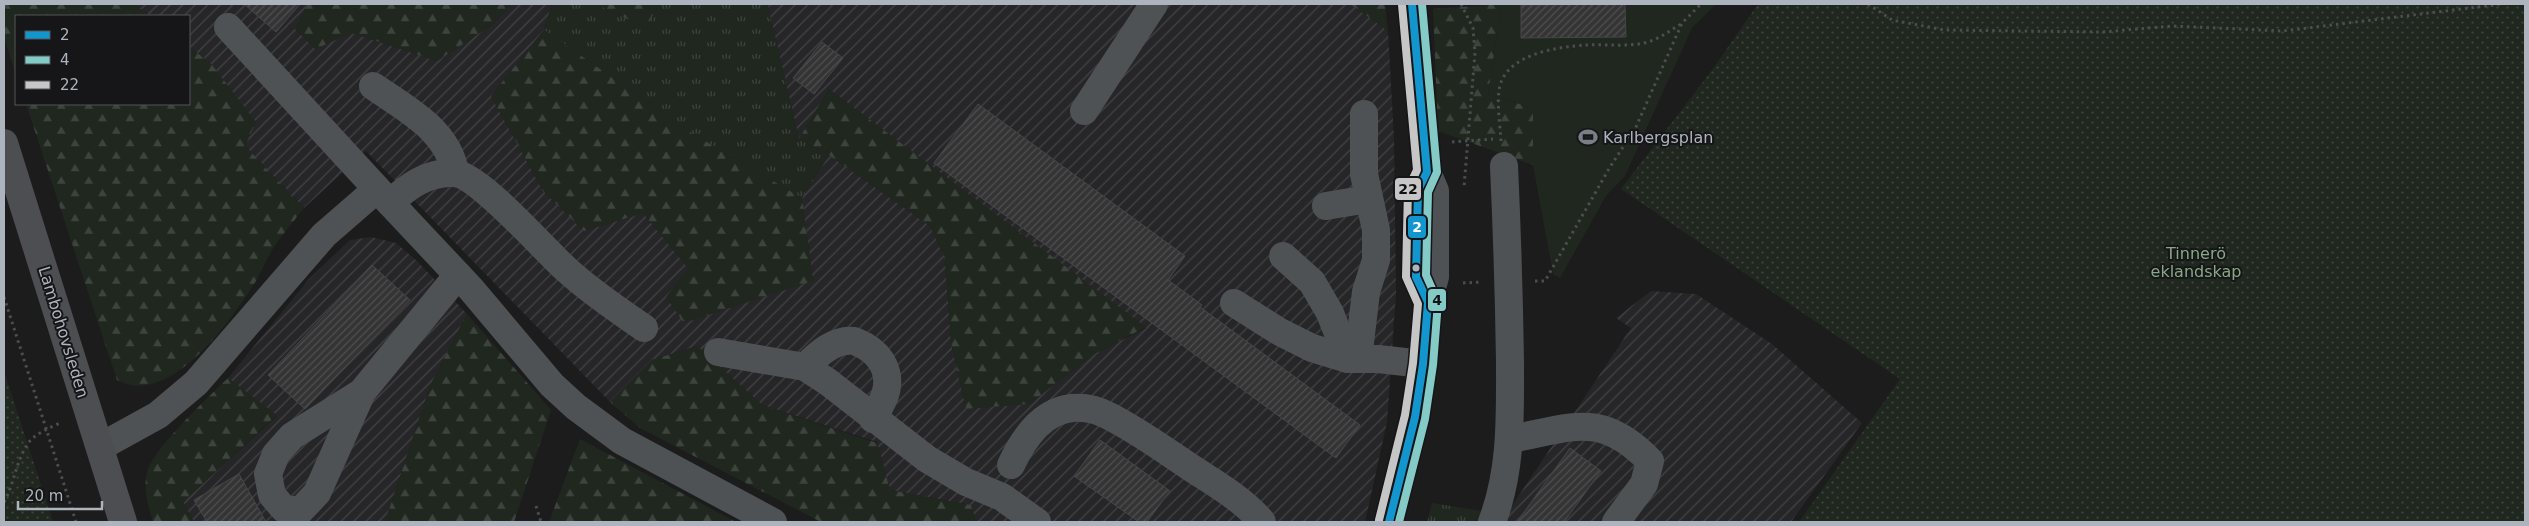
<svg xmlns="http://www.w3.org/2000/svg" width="2529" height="526" viewBox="0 0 2529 526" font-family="'DejaVu Sans',sans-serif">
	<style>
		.industrial { fill: url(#industrial-furrows) }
		.grass { fill: url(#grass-tufts) }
		.forest { fill: url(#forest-firs) }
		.park { fill: url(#park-dots) }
		.pitch { fill: #1f271f }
		.building { fill: url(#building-hatch); stroke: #444648 }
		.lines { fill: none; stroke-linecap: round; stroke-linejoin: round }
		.path { stroke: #4c4d4f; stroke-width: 3; stroke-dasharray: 2.5 4; stroke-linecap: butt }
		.minor { stroke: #4f5255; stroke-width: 28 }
		.major { stroke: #4d4e51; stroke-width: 28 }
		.bus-1-casing { stroke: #161618; stroke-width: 11 }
		.bus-2-casing { stroke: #161618; stroke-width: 11 }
		.bus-3-casing { stroke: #161618; stroke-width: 11 }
		.bus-1 { stroke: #1396ce; stroke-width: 8 }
		.bus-2 { stroke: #84cac6; stroke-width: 8 }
		.bus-3 { stroke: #c6c6c6; stroke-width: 8 }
		.bus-dot { fill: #adb4bd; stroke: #161618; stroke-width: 2 }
		.labels { text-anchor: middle; stroke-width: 4; stroke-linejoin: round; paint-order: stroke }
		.poi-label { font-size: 16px; fill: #adb4bd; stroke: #161618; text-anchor: start }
		.park-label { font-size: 16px; fill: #87a884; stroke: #161618 }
		.street-label { font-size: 16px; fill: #adb4bd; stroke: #161618 }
		.line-badge { stroke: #161618; stroke-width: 2 }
		.badge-label { font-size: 14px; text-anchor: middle; font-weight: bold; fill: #fff }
		.pale-badge-label { font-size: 14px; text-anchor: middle; font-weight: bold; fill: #111 }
	</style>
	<defs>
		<pattern id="industrial-furrows" width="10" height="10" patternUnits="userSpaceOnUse" patternTransform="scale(1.25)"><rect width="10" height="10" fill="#262628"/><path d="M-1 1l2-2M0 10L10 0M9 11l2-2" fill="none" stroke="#434345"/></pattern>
		<pattern id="grass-tufts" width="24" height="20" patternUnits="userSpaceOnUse" patternTransform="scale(1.25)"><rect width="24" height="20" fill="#1f271f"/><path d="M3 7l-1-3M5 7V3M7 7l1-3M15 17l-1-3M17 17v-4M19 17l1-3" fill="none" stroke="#3d443e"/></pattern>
		<pattern id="forest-firs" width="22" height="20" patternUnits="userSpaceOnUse" patternTransform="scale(1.25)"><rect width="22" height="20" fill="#1f271f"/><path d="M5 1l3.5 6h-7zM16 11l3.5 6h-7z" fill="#3d443e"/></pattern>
		<pattern id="park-dots" width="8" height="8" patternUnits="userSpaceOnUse" patternTransform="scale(1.25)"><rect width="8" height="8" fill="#1f271f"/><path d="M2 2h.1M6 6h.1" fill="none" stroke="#3d443e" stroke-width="1.8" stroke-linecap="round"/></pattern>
		<pattern id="building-hatch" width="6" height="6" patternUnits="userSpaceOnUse" patternTransform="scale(1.25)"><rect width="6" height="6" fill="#343434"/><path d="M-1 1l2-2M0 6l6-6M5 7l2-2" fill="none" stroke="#4f4f4f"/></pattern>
	</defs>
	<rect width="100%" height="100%" fill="#1c1c1c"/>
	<g class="industrial">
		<polygon points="133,4 308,4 295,29 352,33 437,61 492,25 511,4 552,4 544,30 491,96 543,191 584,231 643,213 688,268 813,281 802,198 829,155 930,226 945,259 951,343 966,409 1029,404 1094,354 1146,328 829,89 799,139 768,6 771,4 1350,4 1388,31 1394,138 1396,293 1387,422 1365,522 976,522 971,505 890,490 877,442 762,405 697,346 652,360 610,402 366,151 304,208 245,146 212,65 189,46 189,16 151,16"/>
		<polygon points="371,237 396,243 417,261 467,314 430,386 385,522 194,522 183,502 277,416 228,378 309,279 350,240"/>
		<polygon points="1651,291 1696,294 1772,344 1862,423 1791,522 1501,522 1631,328 1616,318"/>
	</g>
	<g class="grass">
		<polygon points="552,4 596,4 646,28 659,4 771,4 768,6 799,139 829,155 802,198 695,135 544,30"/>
		<polygon points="1432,503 1482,511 1481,522 1427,522"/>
	</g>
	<g class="forest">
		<polygon points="4,4 133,4 151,16 16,16 16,75 4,37"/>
		<polygon points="308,4 511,4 492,25 437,61 352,33 315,49 295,29"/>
		<polygon points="596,4 659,4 646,28"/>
		<polygon points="1350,4 1385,4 1388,31"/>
		<polygon points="1502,4 1488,94 1533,108 1533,165 1438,131 1433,9"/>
		<polygon points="544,30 695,135 802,198 813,281 684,323 666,297 688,268 643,213 584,231 543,191 491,96"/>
		<path d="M189 46 212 65 256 122 245 146 304 208C295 220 285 231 276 244 268 255 263 269 256 281 232 319 170 409 117 380L26 104H189Z"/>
		<polygon points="829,89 1146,327 1094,354 1029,404 966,409 951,343 945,259 930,226 829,155 799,139"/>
		<polygon points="467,314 551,410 514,522 385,522 430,386"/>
		<polygon points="697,346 762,405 877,443 890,490 971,505 976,522 821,522 640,428 610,402 652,360"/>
		<path d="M228 378 277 415 183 502 194 522H153C148 506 143 489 147 473 153 448 208 398 228 378Z"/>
		<polygon points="580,439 736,522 549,522"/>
	</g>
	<g class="park">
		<polygon points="1758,4 2525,4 2525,522 1799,522 1900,379 1621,189 1712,70"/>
		<polygon points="4,371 53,522 4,522"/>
	</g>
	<polygon class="pitch" points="1502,4 1716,4 1692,28 1625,176 1606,196 1560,278 1553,274 1533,165 1533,108 1488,94"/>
	<g class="building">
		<polygon points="244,4 300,4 276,32"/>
		<polygon points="1625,4 1626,37 1521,38 1521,5"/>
		<polygon points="822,42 843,58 814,94 793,78"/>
		<polygon points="978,104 1185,256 1168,280 1202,305 1200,307 1360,425 1336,458 934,163"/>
		<polygon points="372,265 410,300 305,409 268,375"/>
		<polygon points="1100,440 1170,491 1147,522 1139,522 1074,476"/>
		<polygon points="1570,448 1601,471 1564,522 1517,522"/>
		<polygon points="239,474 266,522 207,522 194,500"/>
	</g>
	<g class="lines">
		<g class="path">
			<polyline points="1461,4 1473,28 1475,53 1464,187"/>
			<polyline points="1868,4 1892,20 1944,30 2103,32 2172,26 2283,31 2502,4"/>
			<path d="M1501 141C1500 125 1497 106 1499 91 1503 54 1557 47 1586 45 1605 44 1626 47 1644 43 1658 40 1669 31 1681 24"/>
			<polyline points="1452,142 1493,139"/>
			<polyline points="1535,281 1545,281 1610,167 1636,127 1682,23 1701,4"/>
			<polyline points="1463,283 1481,282"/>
			<polyline points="4,297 76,522"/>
			<path d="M4 502C14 484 16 462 27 445 33 434 52 427 62 422"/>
			<polyline points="536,506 541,522"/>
		</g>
		<g class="minor">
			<polyline points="228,27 377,189"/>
			<path d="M373 86C406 109 448 130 455 172"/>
			<polyline points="1084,111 1154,4"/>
			<path d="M390 203C408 186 428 172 453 173 478 173 546 252 568 271 591 292 618 310 644 328"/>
			<polyline points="1326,206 1368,199"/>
			<polyline points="1283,256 1312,282 1330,313 1348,359"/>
			<polyline points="1234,303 1280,332 1312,348 1348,359 1378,359 1423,364"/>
			<polyline points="718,352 805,367 828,382 927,459 966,482 1002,497 1037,522"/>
			<polyline points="1358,359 1366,292 1376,260 1376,230 1364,174 1364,114"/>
			<path d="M805 367C818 354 834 339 854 341 858 342 862 345 865 346 882 356 892 374 885 395 882 403 877 411 873 419"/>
			<polyline points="362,392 317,493 300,511 284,509 272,495 268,474 276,454 292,436 362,392 458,275"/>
			<path d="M1510 439C1573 428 1600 410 1650 461L1644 484 1616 522"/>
			<polyline points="100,447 158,415 196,383 324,235 377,189 471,289 552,385 576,407 622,441 773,522"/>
			<path d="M1011 465C1023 439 1042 411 1072 408 1085 407 1098 410 1109 416 1137 430 1163 449 1190 467 1214 483 1243 499 1262 522"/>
			<polyline points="1389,522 1415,417 1428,302 1435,277 1435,191 1427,172 1412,4"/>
			<path d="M1492 522C1512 470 1510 416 1510 361 1509 296 1507 231 1504 166"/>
		</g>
		<polyline class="major" points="4,143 123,522"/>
		<g class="bus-1-casing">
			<polyline id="bus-1" points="1389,522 1415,417 1423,364 1428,302 1416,277 1418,190 1427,172 1412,4"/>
		</g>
		<g class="bus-2-casing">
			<polyline id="bus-2" points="1399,522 1425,419 1433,365 1438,302 1426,275 1428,192 1437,172 1422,4"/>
		</g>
		<g class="bus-3-casing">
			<polyline id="bus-3" points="1379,520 1405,415 1413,363 1418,304 1406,277 1408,189 1417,170 1402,5"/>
		</g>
		<use href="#bus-1" class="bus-1"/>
		<use href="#bus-2" class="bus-2"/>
		<use href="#bus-3" class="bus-3"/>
	</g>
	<defs>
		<g id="stadium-bare" transform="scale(1.5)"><path d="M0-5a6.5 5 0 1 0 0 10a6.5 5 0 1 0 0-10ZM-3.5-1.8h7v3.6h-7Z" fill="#7a7f85" stroke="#161618" stroke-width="2.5" paint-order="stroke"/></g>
	</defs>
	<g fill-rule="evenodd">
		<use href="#stadium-bare" x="1588" y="137"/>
	</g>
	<circle class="bus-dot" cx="1416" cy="268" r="4.5"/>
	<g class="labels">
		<g class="poi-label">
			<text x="1603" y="143">Karlbergsplan</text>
		</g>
		<g class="park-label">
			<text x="2196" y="259">Tinnerö<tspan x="2196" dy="18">eklandskap</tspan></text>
		</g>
		<g class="street-label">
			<text transform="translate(64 332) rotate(73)" y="6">Lambohovsleden</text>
		</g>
	</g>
	<g class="line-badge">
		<rect x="1394" y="177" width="28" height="24" rx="5" fill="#c6c6c6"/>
		<rect x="1407" y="215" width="20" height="24" rx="5" fill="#1396ce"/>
		<rect x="1427" y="288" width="20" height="24" rx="5" fill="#84cac6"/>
	</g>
	<g class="badge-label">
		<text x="1417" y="232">2</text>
	</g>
	<g class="pale-badge-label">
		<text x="1408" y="194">22</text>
		<text x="1437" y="305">4</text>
	</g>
	<rect width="2529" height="526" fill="none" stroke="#adb4bd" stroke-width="10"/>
	<rect x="15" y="15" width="175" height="90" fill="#161618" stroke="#52555a"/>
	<rect x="25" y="31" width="25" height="8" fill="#1396ce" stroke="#52555a"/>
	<text x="60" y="40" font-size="15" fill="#adb4bd">2</text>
	<rect x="25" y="56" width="25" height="8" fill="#84cac6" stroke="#52555a"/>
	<text x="60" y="65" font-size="15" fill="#adb4bd">4</text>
	<rect x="25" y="81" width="25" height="8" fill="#c6c6c6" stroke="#52555a"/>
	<text x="60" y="90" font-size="15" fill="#adb4bd">22</text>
	<path d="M18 501v8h84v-8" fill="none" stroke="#adb4bd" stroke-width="2.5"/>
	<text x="25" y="501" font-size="15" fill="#adb4bd" stroke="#161618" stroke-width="4" paint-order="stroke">20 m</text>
</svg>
